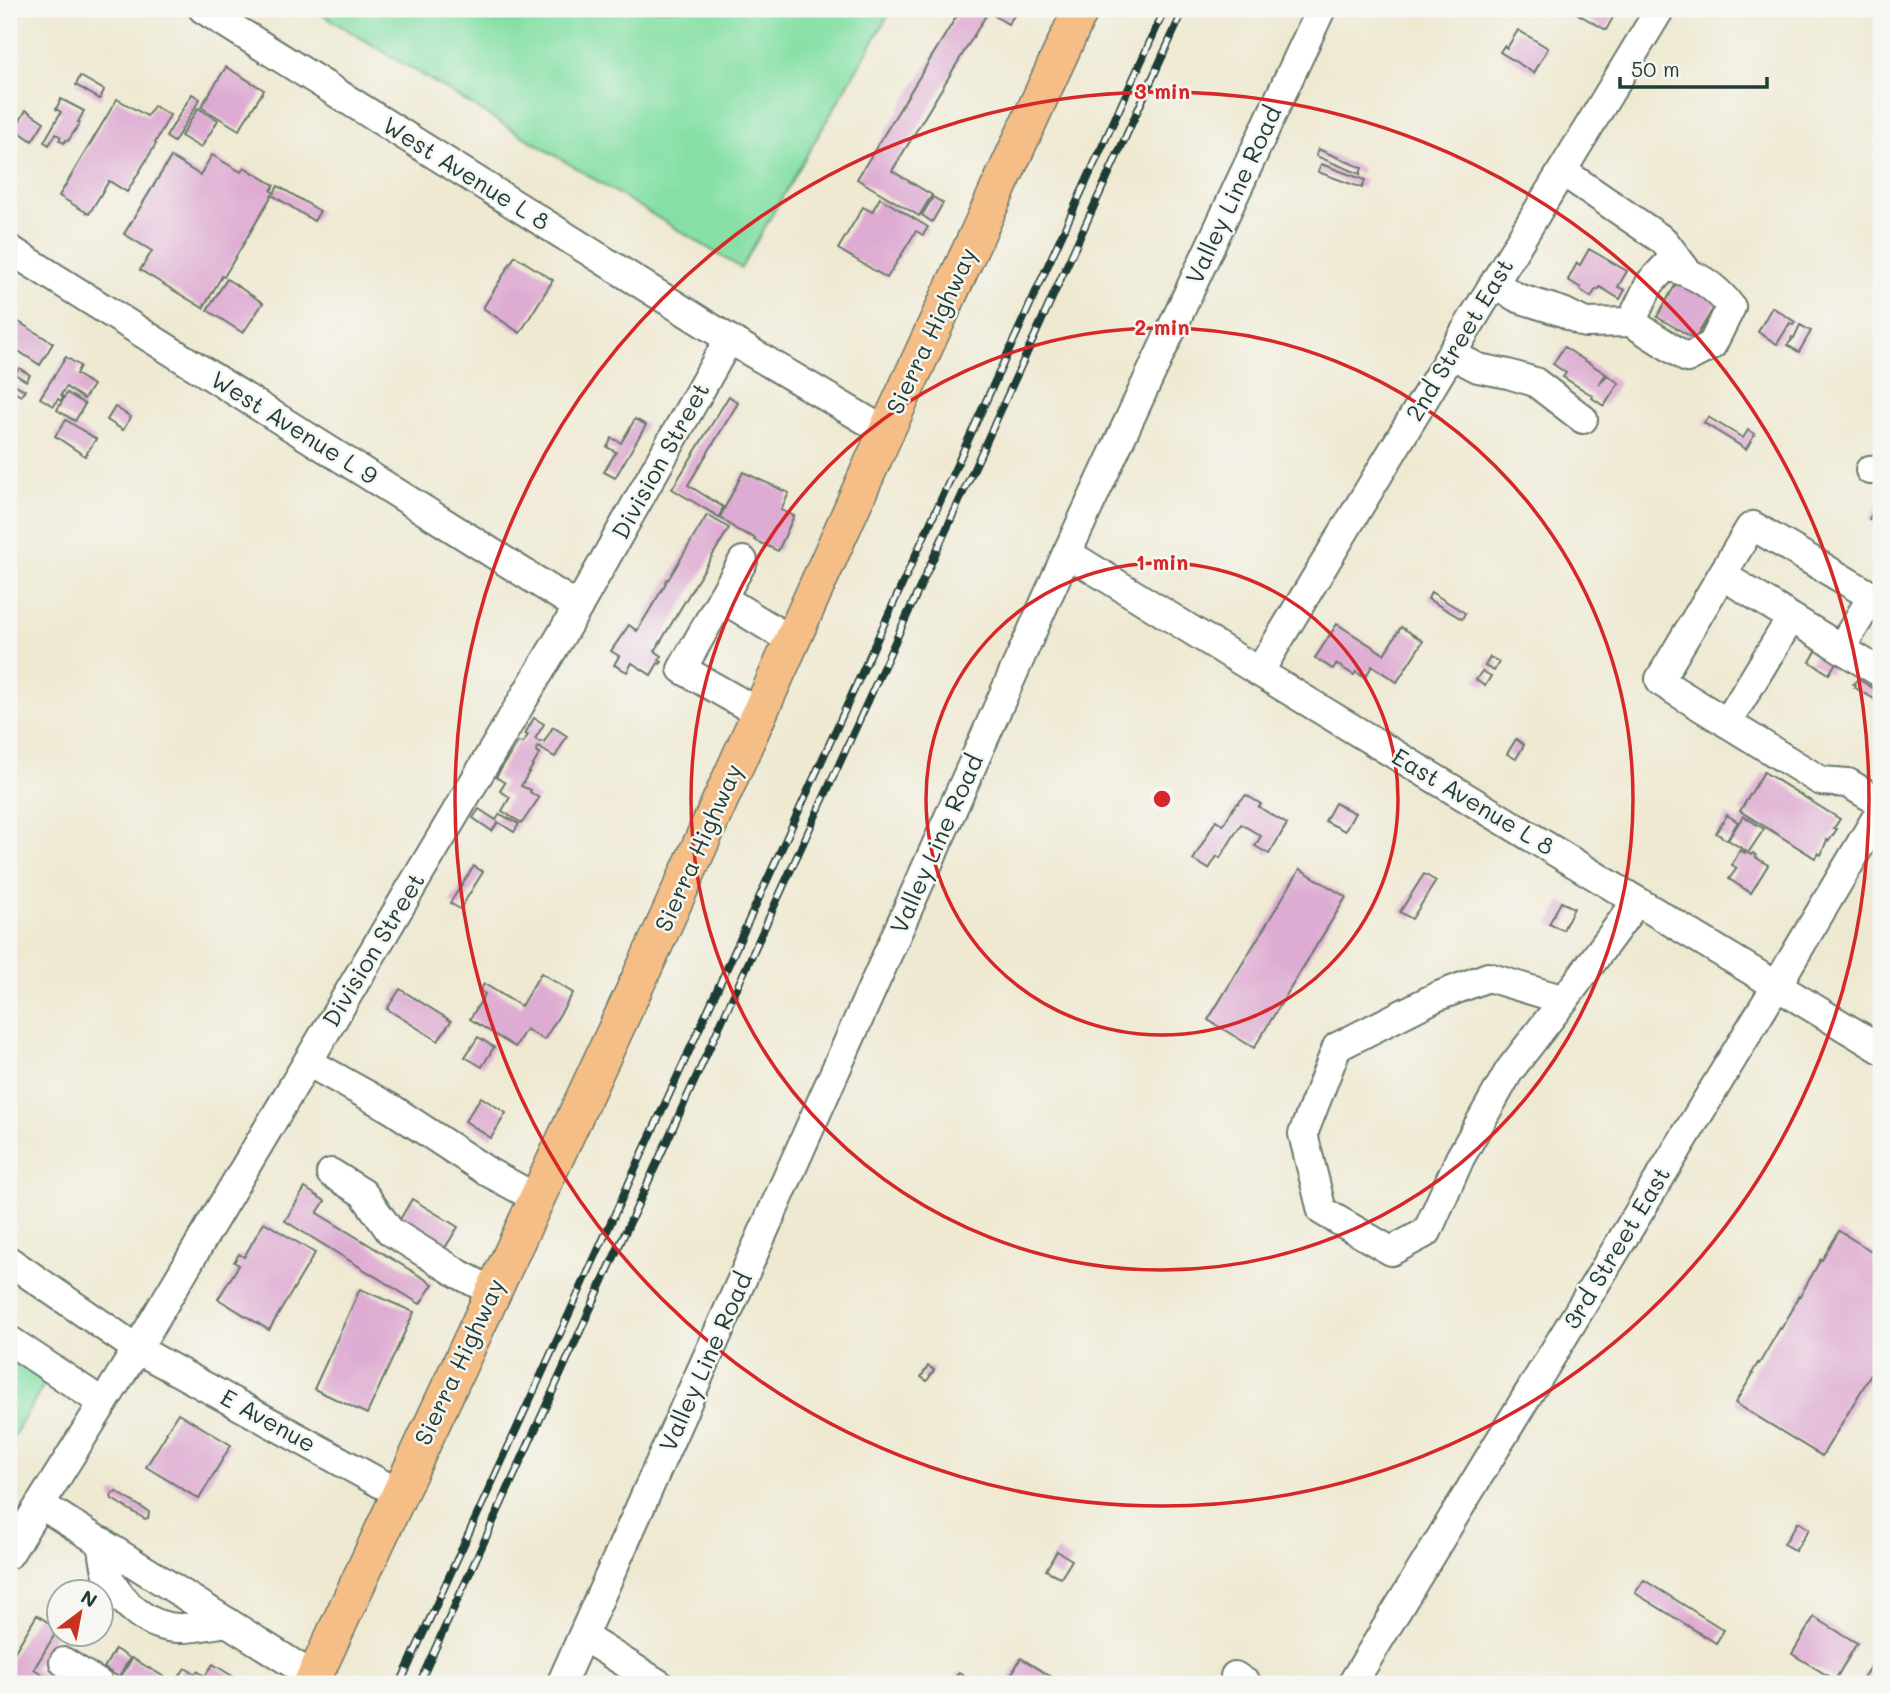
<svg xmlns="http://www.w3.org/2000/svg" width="1890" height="1693" viewBox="0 0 1890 1693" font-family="Mali,sans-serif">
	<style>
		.green { fill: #86e0a6; stroke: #528e6d; stroke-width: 2 }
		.building { fill: #deacd2 }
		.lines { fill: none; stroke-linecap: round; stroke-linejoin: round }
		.minor-casing { stroke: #68796b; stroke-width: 32 }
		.major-casing { stroke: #68796b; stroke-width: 38 }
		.minor { stroke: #fff; stroke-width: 28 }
		.major { stroke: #f6be87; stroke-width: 35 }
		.rail-casing { stroke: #1f3d34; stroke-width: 8 }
		.rail { stroke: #f6f6f2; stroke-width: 5; stroke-dasharray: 16; stroke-linecap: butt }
		.ring { fill: none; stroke: #d62828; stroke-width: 3.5 }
		.labels { text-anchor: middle; stroke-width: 5; stroke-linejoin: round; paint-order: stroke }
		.street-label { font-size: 24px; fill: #1f3d34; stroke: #f6f6f2 }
		.centre { fill: #d62828; stroke: #f6f6f2; stroke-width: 3.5 }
		.ring-label { font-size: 21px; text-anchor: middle; font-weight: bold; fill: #d62828; stroke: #f6f6f2; stroke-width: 5; stroke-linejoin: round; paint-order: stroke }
	</style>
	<rect width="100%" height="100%" fill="#f6f6f2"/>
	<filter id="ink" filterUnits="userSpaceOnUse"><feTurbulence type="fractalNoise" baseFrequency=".0143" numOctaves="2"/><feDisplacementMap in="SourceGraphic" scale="14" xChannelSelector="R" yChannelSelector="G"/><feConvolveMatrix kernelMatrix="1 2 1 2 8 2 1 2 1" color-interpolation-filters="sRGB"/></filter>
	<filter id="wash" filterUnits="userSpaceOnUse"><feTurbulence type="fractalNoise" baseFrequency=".00686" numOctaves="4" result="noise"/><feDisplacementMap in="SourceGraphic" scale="28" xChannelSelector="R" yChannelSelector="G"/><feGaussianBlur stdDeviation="1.57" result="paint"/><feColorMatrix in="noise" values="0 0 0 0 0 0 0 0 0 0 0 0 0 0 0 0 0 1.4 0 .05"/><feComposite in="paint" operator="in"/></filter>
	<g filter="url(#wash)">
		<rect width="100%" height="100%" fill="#efe9d2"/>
		<g class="green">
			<polygon points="313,9 892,9 741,268"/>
			<polygon points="9,1342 54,1368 9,1444"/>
		</g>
		<g id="blocks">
			<g class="building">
				<polygon points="961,9 1019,9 1008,24 988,12 892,171 932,195 919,216 857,179"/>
				<polygon points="1569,9 1605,9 1615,14 1606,30"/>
				<polygon points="1518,30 1548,48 1534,73 1500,52 1504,46 1507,48"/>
				<polygon points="226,67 264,90 239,130 201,107"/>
				<polygon points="80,76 104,90 100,99 76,85"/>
				<polygon points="192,94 200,99 174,142 166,137"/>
				<polygon points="61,99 84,111 78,122 80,123 68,141 66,140 64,143 59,140 61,137 56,134 49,145 44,142 61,112 56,109"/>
				<polygon points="117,99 147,116 154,106 170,115 155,143 156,144 127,192 109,181 89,214 59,196"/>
				<polygon points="198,108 218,120 201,148 181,136"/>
				<polygon points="26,110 44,122 32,141 15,129"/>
				<polygon points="1318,149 1362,168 1360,174 1316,156"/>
				<polygon points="212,155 241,172 244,167 274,185 271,191 274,193 278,186 320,211 314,221 272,195 224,277 222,276 203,308 140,270 152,251 124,234 171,157 200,175"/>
				<polygon points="1321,164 1365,180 1362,188 1318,172"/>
				<polygon points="933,197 943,203 932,222 922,215"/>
				<polygon points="880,198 928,227 923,235 916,231 887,278 838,249 863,207 872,212"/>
				<polygon points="1589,249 1627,271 1618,287 1625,290 1620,299 1600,287 1598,290 1596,289 1591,297 1580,290 1581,288 1568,280 1577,263 1580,265"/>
				<polygon points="515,256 553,280 520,333 483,308"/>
				<polygon points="227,279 263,303 243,333 207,310"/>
				<polygon points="1678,280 1717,302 1695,339 1657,317"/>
				<polygon points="1772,307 1795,322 1793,325 1790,323 1777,344 1758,332"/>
				<polygon points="9,316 53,343 40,365 9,345"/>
				<polygon points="1800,325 1811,331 1799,352 1787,345 1792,340 1791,339 1792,337 1794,338"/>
				<polygon points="1564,347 1606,374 1599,384 1607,375 1619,383 1604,406 1592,398 1593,396 1563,377 1566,373 1553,364"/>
				<polygon points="66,357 80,366 76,374 93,385 84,399 66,387 61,395 63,397 61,401 58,399 54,406 40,398"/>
				<polygon points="19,368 30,375 26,381 15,374"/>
				<polygon points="10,382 25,390 21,396 9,389"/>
				<polygon points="67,393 85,404 75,421 57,410"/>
				<polygon points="729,396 738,403 688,485 723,507 719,517 672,489"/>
				<polygon points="115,407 131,417 123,430 107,420"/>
				<polygon points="1708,417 1743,438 1748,430 1755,434 1746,449 1704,423"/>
				<polygon points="635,419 646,425 615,478 604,472 616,452 607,447 612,438 621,443"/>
				<polygon points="66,420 96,439 85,456 55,436"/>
				<polygon points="743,472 789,493 781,510 794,516 778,551 754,540 755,538 737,530 720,517"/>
				<polygon points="1881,498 1881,527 1869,519"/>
				<polygon points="707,515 729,528 655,651 662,656 659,660 662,662 660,664 658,663 651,675 632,663 627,672 618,667 614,665 619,656 611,651 629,625 637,631 666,583 665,582 667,579 668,580"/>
				<polygon points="1431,592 1465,613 1462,619 1428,599"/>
				<polygon points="1337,624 1384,654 1401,627 1423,641 1397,682 1372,666 1365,678 1356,672 1354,675 1336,664 1333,669 1315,658"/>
				<polygon points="1820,644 1840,656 1829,674 1810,662"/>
				<polygon points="1490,657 1499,662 1494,671 1485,666"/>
				<polygon points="1482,671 1491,676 1485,686 1476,680"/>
				<polygon points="1858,679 1881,693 1881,703 1854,687 1855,685 1853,684"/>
				<polygon points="534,718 544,724 535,739 540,742 541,741 544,742 553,727 567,736 555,757 538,747 536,751 540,753 521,786 531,790 530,792 539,798 522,823 502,811 510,797 500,791 505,783 496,777 518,742 523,743 528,735 525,734"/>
				<polygon points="1516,739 1524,745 1516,759 1507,754"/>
				<polygon points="1764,772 1840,819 1834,828 1837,829 1829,841 1827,840 1821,855 1818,853 1815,858 1740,811"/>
				<polygon points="1246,795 1261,804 1259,807 1287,824 1269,854 1255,846 1261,836 1241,824 1220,858 1217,856 1209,869 1193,860 1216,820 1223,825 1234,807"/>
				<polygon points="1335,803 1355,813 1345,831 1325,821"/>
				<polygon points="479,809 496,820 500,814 519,824 514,832 498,822 492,831 473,818"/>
				<polygon points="1727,815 1738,822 1727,840 1716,833"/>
				<polygon points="1743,816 1764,829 1748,853 1751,855 1753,853 1756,855 1755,857 1768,865 1751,893 1729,879 1737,868 1732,865 1740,850 1745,853 1746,851 1728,840"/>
				<polygon points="474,866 483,872 460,909 450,903"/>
				<polygon points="1300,869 1346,897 1254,1048 1208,1020"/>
				<polygon points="1424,874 1436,881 1412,919 1400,912"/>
				<polygon points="1561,902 1574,908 1563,930 1549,924"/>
				<polygon points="541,973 573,993 544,1040 526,1029 515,1047 470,1019 485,994 480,991 484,984 521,1006"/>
				<polygon points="400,989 451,1021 438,1041 387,1009"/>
				<polygon points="478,1037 494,1047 482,1067 465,1057"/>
				<polygon points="481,1097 506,1113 491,1138 465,1121"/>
				<polygon points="305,1188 325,1201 317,1213 433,1284 420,1304 285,1221"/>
				<polygon points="412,1199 458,1227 443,1251 398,1223"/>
				<polygon points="264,1222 315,1253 269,1330 218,1299 239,1265 234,1262 239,1254 244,1257"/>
				<polygon points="1839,1231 1881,1257 1881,1358 1822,1456 1735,1403 1753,1374 1752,1373 1758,1363 1759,1364 1780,1328 1781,1329 1794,1307 1793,1306 1799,1295 1800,1296 1821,1259 1822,1260"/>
				<polygon points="360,1289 414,1312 367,1414 314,1389"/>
				<polygon points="928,1366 934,1370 927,1381 921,1377"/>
				<polygon points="178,1413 231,1445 199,1499 146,1467 167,1433 166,1432"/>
				<polygon points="117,1492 149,1512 148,1518 145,1519 112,1499 111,1496 113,1493"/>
				<polygon points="1798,1522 1809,1529 1795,1551 1784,1544"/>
				<polygon points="1057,1551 1072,1560 1061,1578 1046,1570"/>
				<polygon points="1644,1580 1724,1630 1716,1643 1635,1593"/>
				<polygon points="37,1615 58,1629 34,1669 58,1684 10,1684 9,1683 9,1661"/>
				<polygon points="1814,1617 1857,1643 1835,1680 1792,1654"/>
				<polygon points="115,1649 130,1658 119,1677 104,1668"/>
				<polygon points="132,1658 173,1682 172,1684 131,1684 120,1678"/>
				<polygon points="1021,1658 1050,1676 1067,1684 1006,1684"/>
				<polygon points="213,1664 245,1684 184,1684 177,1680 185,1668 195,1674 197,1671 205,1676"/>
				<polygon points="1870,1667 1879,1673 1881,1670 1881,1684 1859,1684"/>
				<polygon points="959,1672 977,1684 951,1684"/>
			</g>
		</g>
	</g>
	<g filter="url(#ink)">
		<use href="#blocks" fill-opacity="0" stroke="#68796b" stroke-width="2"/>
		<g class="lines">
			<g class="minor-casing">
				<g id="minor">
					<polyline points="203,9 729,339 886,432"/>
					<polyline points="1562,171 1664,241 1686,270"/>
					<polyline points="9,249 578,607"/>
					<path d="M1494 284 1518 298 1563 312 1585 323 1631 322 1687 358 1712 345 1731 307C1715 285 1693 272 1666 266L1650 283 1631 322"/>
					<polyline points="1451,354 1478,368 1508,374 1535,382 1583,419"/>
					<polyline points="1870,470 1881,469"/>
					<polyline points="1067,553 1259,672 1881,1049"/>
					<polyline points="1722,575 1881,673"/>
					<polyline points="722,598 743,561"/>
					<polyline points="1841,648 1869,602 1868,594 1753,526 1750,528 1660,679 1661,682 1821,781 1848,783 1881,803"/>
					<polyline points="1259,672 1660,9"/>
					<polyline points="759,713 682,669 722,598 792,641"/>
					<polyline points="1727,723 1791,618"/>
					<polyline points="1564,1000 1488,977 1436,997 1337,1047 1303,1134 1322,1211 1391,1251 1427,1232 1460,1158 1509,1071 1564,1000 1637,901"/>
					<polyline points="308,1062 392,1109 488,1172 536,1198"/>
					<polyline points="331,1173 363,1193 390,1231 459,1274 493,1292"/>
					<polyline points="9,1261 137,1349 398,1493"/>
					<polyline points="9,1340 103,1403"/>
					<polyline points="40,1504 314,1677"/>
					<path d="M102 1542C104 1554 105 1569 110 1580 123 1605 149 1627 178 1628 193 1629 211 1624 227 1622"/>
					<polyline points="9,1554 137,1349 578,607 729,339"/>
					<polyline points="584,1637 659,1684"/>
					<polyline points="64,1662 99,1684"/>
					<polyline points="1235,1676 1247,1684"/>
					<polyline points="561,1684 1067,553 1321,9"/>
					<polyline points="1352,1684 1777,985 1881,810"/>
				</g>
			</g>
			<g class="major-casing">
				<polyline id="major" points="311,1684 660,934 886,432 1081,9"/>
			</g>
			<use href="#minor" class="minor"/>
			<use href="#major" class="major"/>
			<g class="rail-casing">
				<g id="rail">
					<polyline points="400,1684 1165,9"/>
					<polyline points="419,1684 1184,9"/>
				</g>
			</g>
			<use href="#rail" class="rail"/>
		</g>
	</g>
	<g class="ring">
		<circle cx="1162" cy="799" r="236"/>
		<circle cx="1162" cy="799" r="471"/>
		<circle cx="1162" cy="799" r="707"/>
	</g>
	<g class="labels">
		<g class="street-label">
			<text transform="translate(466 174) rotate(32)" y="8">West Avenue L 8</text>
			<text transform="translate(1234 195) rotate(-65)" y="8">Valley Line Road</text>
			<text transform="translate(932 331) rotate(-65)" y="8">Sierra Highway</text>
			<text transform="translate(1460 340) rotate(-59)" y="8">2nd Street East</text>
			<text transform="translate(294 428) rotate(32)" y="8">West Avenue L 9</text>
			<text transform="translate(661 461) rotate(-61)" y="8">Division Street</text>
			<text transform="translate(1473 802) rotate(31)" y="8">East Avenue L 8</text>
			<text transform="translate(937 844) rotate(-66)" y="8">Valley Line Road</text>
			<text transform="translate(699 848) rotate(-66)" y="8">Sierra Highway</text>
			<text transform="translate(374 950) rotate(-59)" y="8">Division Street</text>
			<text transform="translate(1617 1248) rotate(-59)" y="8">3rd Street East</text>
			<text transform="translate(460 1362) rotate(-65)" y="8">Sierra Highway</text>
			<text transform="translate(706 1362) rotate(-66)" y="8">Valley Line Road</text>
			<text transform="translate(268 1421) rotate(29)" y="8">E Avenue</text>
		</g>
	</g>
	<circle cx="1162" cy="799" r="10" class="centre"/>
	<g class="ring-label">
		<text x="1162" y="99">3 min</text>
		<text x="1162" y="335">2 min</text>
		<text x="1162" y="570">1 min</text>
	</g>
	<rect width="1890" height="1693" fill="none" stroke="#f6f6f2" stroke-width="35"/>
	<g transform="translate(80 1613) rotate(32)"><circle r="33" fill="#f6f6f2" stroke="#a0aca6" stroke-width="2"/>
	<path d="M0-5L12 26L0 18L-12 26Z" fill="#c8321e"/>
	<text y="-10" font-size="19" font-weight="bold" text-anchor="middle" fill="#1f3d34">N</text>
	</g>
	<path d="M1620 77v10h147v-10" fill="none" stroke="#1f3d34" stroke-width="3.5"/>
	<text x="1631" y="77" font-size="21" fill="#1f3d34" stroke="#f6f6f2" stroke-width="5" paint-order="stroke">50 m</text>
</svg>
